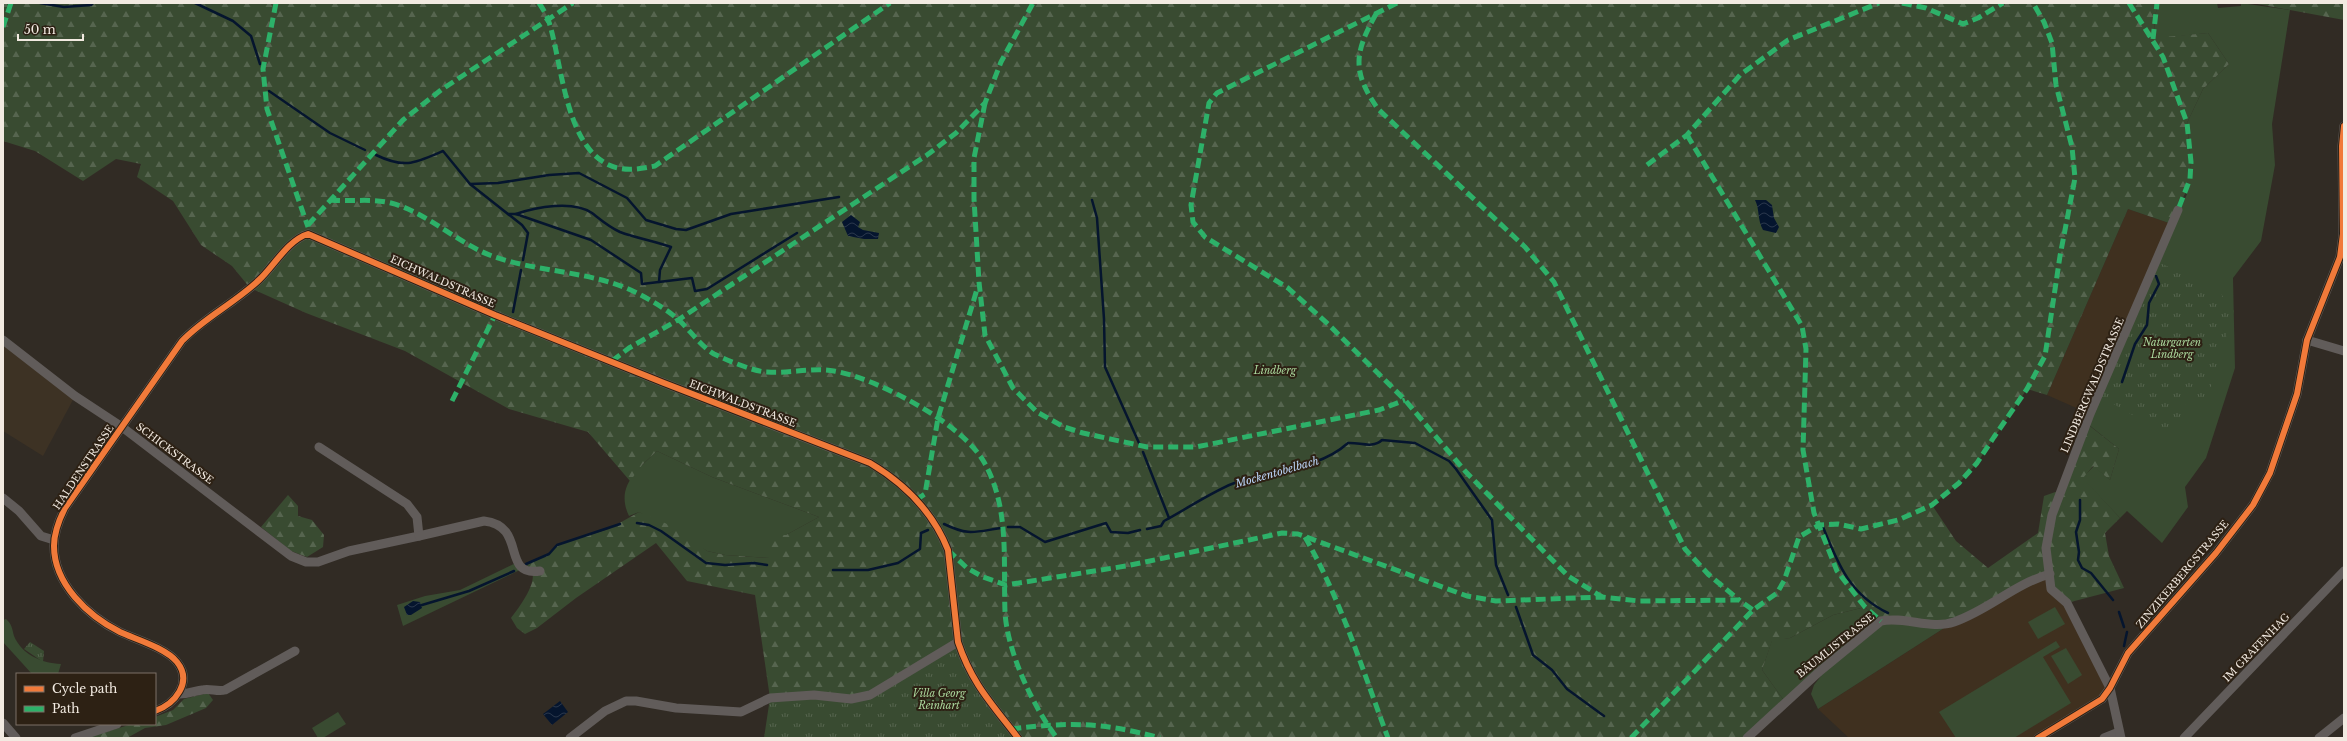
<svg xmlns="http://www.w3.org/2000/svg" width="2347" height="741" viewBox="0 0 2347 741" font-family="'Libre Baskerville',serif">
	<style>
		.built { fill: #3f301f }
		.medical { fill: #3d3224 }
		.green { fill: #394b31 }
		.forest { fill: url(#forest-firs) }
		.park { fill: url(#park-tufts) }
		.water { fill: url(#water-waves) }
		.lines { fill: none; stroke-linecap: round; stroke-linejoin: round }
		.stream { stroke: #05152e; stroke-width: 2.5 }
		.minor { stroke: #615c5a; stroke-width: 9 }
		.quiet { stroke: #2db169; stroke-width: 5; stroke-dasharray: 10 5; stroke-linecap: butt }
		.cycleway-casing { stroke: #2d2114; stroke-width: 8 }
		.cycleway { stroke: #f17a3a; stroke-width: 6 }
		.labels { text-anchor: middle; stroke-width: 4; stroke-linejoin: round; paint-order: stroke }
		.street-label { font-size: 10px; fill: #f2eae1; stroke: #2d2114 }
		.park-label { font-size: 10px; font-style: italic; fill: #abd89d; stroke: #2d2114 }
		.water-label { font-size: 11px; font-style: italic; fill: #bad3f6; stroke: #2d2114 }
	</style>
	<defs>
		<pattern id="forest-firs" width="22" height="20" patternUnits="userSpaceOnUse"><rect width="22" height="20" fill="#394b31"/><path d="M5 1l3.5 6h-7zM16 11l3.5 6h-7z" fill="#56654f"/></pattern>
		<pattern id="park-tufts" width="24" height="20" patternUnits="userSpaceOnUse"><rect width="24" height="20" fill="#394b31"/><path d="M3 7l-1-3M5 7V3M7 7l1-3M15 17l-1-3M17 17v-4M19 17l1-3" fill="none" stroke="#56654f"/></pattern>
		<pattern id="water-waves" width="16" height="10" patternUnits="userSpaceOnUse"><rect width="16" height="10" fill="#05152e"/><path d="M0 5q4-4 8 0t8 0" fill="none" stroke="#2a374c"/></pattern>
	</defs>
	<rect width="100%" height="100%" fill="#312b24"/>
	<g class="built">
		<polygon points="2128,209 2169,223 2090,414 2047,395"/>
		<polygon points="2050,574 2110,688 2102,699 2038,738 1849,738 1818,709 1952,623"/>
	</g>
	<polygon class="medical" points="3,340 75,396 43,456 3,431"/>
	<g class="green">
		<polygon points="2157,3 2217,3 2218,8 2241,6 2241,3 2290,10 2272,124 2275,165 2261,241 2233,278 2235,368 2206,458 2185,487 2188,507 2162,543 2127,511 2120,518 2082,478 2094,466 2110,480 2119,449 2089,425 2187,194 2191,162 2187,123 2203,89 2229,64 2208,33 2153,39"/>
		<path d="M657 451 712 477 819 517 786 535H769V558L725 555 707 551 639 512 629 516C615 487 637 470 657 451Z"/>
		<polygon points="518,562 522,569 403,626 397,605 425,596 460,590"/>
		<polygon points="1865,607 1881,621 1952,623 1818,709 1811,694 1814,685 1821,676 1820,671 1785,702 1762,670 1772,640 1790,638 1833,615"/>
		<polygon points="2055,607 2065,624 2038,639 2028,622"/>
		<path d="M6 619C12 624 12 629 14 636 22 655 42 663 61 664L58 674H32L3 642V620Z"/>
		<polygon points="2056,641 2060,647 2043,657 2071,703 2014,738 1956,738 1939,712"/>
		<polygon points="2066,648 2082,675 2068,684 2051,656"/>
		<polygon points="338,712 346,724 323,738 318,738 312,728"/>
	</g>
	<g class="forest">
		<path d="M3 3H2157L2153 38 2208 33 2229 64 2203 89 2187 123 2191 162 2190 179 2186 192 2169 223 2128 209 2047 395 2027 389 1977 463 1959 483 1932 505 1956 541 1988 568 2038 533 2044 496 2061 490 2086 423 2119 449 2110 480 2093 466 2083 478 2120 518 2105 533 2109 556 2124 588 2067 603 2051 589 2050 575 1952 623 1881 621 1865 607 1833 615 1790 638 1772 641 1762 670 1785 702 1747 738H1018L870 695 770 698 755 595 687 581 656 543 576 598 537 628 525 634 517 628 511 618C518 609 537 584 532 572 531 569 528 566 526 564L549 554 557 545 609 529 639 512 679 529 707 551 725 555 769 558V535H786L819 517 712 477 657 451 643 464 630 481 588 432 509 409 405 351 306 313 250 288 232 266 201 245 173 201 137 177 141 164 116 159 83 181 35 151 3 141Z"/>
		<polygon points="2252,3 2344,3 2344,20"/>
		<polygon points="288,495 298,506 298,516 312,520 324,535 323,547 307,557 291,551 261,527"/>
		<polygon points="208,693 213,700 206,708 166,725 145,728 127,738 89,737 132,724 155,724 155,717 173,710 184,699"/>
	</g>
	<g class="park">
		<polygon points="2157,261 2221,294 2234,311 2207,400 2189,394 2174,434 2153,427 2098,395"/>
		<polygon points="30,642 44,651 43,662 24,649"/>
		<polygon points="958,642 963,655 1018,738 764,738 770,698 870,695"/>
	</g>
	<g class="water">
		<path d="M1755 200H1766L1772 205 1774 218 1779 227 1776 233 1763 230C1757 219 1760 210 1755 200Z"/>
		<polygon points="851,215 860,222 858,227 863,230 879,233 878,239 864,239 848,236 842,222"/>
		<polygon points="413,601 420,602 422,608 411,615 407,615 404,607"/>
		<polygon points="560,701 568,712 552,725 543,714"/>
	</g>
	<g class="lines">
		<g class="stream">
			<polyline points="40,3 64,7 91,5 93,3"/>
			<polyline points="195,3 233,21 251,36 260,64"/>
			<polyline points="269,91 330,133 365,150"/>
			<path d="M376 155C405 169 415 163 443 151L470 184 522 225 528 233 523 260"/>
			<polyline points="470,184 498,183 549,175 579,173 627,198 646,220 676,229 686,230 731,214 839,197"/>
			<polyline points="1092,200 1097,218 1104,319 1105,367 1139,443"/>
			<polyline points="508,214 516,214 591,240 641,273 642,284 692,278 695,291 707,289 797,233"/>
			<path d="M516 214C536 207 573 200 592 213 601 220 609 227 620 232 636 238 654 241 671 247L660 270 659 282"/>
			<polyline points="513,312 521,270"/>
			<polyline points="2122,382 2135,344 2147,325 2149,303 2159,284 2156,276"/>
			<polyline points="1143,452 1169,518"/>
			<polyline points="2080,500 2080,520 2076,532 2079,552 2078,560 2082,568 2091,573 2113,600"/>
			<polyline points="637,523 649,525 661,531 706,563 725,565 754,563 767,565"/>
			<path d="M944 524C969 536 974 532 1001 528"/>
			<polyline points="1008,527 1020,527 1045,542 1106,523 1111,532 1128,533 1140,530"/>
			<path d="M1823 527C1838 564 1850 595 1888 613"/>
			<path d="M1147 529 1161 526 1164 521C1185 510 1216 489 1237 482 1274 469 1318 470 1348 443 1360 442 1372 449 1382 440L1415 443 1449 461 1456 469 1492 520 1496 565 1508 595"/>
			<polyline points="526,564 549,554 557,545 620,524"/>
			<polyline points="833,570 868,570 898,563 920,549 921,533 928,530"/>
			<polyline points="422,605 469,591 514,571"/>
			<polyline points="1516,607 1533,655 1552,670 1567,689 1604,716"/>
			<polyline points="2119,612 2124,627"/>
			<polyline points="2124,646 2127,632"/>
		</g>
		<g class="minor">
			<polyline points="3,340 75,396 122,427 291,556 306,562 318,562 349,551 419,536 417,517 407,504 319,447"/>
			<polyline points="2307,340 2344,351"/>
			<polyline points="3,498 19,511 41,536 54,540"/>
			<path d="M419 536 484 521C528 526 500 577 540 571"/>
			<path d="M180 694C188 694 194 691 202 690 210 688 217 692 225 690L295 651"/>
			<path d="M155 711C175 704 193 682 177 662 166 648 135 639 120 632 88 616 54 584 54 546 54 532 59 520 65 508L182 341C205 317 235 303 259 280 274 266 288 240 308 234L495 315 664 383 870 463C905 484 933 512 948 550L958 642C972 684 992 704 1018 738"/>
			<polyline points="3,723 16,738"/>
			<polyline points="75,738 117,724"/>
			<polyline points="570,738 605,711 626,701 636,701 676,708 741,712 770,698 814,695 851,699 870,695 958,642"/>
			<path d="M1747 738 1820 671 1881 621C1905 616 1931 630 1954 622 1989 610 2014 584 2050 574"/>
			<polyline points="2038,738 2102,699 2110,688 2128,653 2216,553 2253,505 2270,473 2297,394 2307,340 2340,257 2343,234 2342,146 2344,126"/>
			<polyline points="2104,738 2119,732"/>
			<polyline points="2121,738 2110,688 2067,603 2051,589 2046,548 2052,515 2090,414 2178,210"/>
			<polyline points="2184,738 2344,571"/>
			<polyline points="2319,738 2344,718"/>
		</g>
		<g class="quiet">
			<polyline points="276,3 263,69 267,109 308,227"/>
			<path d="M539 3C543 9 547 15 549 22 562 63 565 145 609 165 624 172 639 169 655 166L890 3"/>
			<polyline points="1397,3 1217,93 1209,103 1191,205 1193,222 1205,237 1288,288 1329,325 1405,400 1465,471 1568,576 1602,597"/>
			<polyline points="1902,3 1926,8 1963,24 1978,18 2003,3"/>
			<polyline points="2129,3 2163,57 2187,123 2191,162 2190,179 2178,210"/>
			<path d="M1376 14C1354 53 1352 72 1378 109L1525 247 1554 282 1685 549 1708 574 1739 600"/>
			<polyline points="3,27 11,3"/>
			<polyline points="2153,39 2157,3"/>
			<polyline points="985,103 974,158 974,199 979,282 985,335 1013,388 1037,412 1064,427 1083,433 1147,447 1196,447 1379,410 1405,400"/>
			<polyline points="1687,135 1802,326 1806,349 1803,450 1814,513 1837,571 1865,607 1881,621"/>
			<polyline points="1647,165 1687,135 1740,75 1788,40 1879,3"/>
			<path d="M330 200C350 202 371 198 391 203 427 212 459 245 495 257 542 273 595 271 639 294 654 302 668 310 681 322 691 332 702 347 714 354 726 360 755 372 767 372 789 374 812 367 834 371 876 378 962 423 984 462 1010 508 1003 560 1005 612 1007 651 1033 707 1057 738"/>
			<polyline points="308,225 403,120 441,90 573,3"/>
			<polyline points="612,361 629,348 678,320 927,155 956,133 985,103 1001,62 1033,3"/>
			<polyline points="452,401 495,315"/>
			<polyline points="916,500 925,494 938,418 978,286"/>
			<path d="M1305 537C1341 600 1363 671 1388 738"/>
			<polyline points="948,550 967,568 983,577 1006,585 1126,566 1282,533 1298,534 1467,596 1496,601 1602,597 1639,601 1739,600 1753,610"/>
			<path d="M1011 729C1070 722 1102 722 1160 738"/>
			<polyline points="1631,738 1753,610 1777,593 1784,581 1799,537 1819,525 1838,524 1861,529 1898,520 1932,505 1959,483 1977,463 1994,437 2027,389 2045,356 2060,256 2075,178 2072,147 2056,85 2052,43 2044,22 2033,3"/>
		</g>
		<g class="cycleway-casing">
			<g id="cycleway">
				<path d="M155 711C175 704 193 682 177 662 166 648 135 639 120 632 88 616 54 584 54 546 54 532 59 520 65 508L182 341C205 317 235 303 259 280 274 266 288 240 308 234L495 315 664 383 870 463C905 484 933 512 948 550L958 642C972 684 992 704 1018 738"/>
				<polyline points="2038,738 2102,699 2110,688 2128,653 2216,553 2253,505 2270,473 2297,394 2307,340 2340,257 2343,234 2342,146 2344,126"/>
			</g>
		</g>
		<use href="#cycleway" class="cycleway"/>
	</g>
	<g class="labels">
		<g class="street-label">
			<text transform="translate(443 281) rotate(24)" y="4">EICHWALDSTRASSE</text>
			<text transform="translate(2092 385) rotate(-67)" y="4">LINDBERGWALDSTRASSE</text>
			<text transform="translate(743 403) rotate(21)" y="4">EICHWALDSTRASSE</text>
			<text transform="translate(175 453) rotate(37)" y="4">SCHICKSTRASSE</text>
			<text transform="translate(83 467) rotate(-56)" y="4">HALDENSTRASSE</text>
			<text transform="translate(2182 574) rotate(-50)" y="4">ZINZIKERBERGSTRASSE</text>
			<text transform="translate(1835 645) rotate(-39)" y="4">BÄUMLISTRASSE</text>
			<text transform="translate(2256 647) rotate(-46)" y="4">IM GRAFENHAG</text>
		</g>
		<g class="park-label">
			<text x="2172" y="346">Naturgarten<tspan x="2172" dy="12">Lindberg</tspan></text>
			<text x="1275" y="374">Lindberg</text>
			<text x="939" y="697">Villa Georg<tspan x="939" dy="12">Reinhart</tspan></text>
		</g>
		<g class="water-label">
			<text transform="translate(1277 472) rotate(-16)" y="4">Mockentobelbach</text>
		</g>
	</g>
	<rect width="2347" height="741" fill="none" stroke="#f2eae1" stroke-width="8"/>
	<rect x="16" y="673" width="140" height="52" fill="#2d2114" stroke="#7c7166"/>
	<rect x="24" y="686" width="20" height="6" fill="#f17a3a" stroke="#7c7166"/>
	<text x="52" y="693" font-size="12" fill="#f2eae1">Cycle path</text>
	<rect x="24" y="706" width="20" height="6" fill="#2db169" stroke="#7c7166"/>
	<text x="52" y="713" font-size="12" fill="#f2eae1">Path</text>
	<path d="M18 34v6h65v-6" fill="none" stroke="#f2eae1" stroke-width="2"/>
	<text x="24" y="34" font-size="12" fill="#f2eae1" stroke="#2d2114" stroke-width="3" paint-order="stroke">50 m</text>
</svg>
